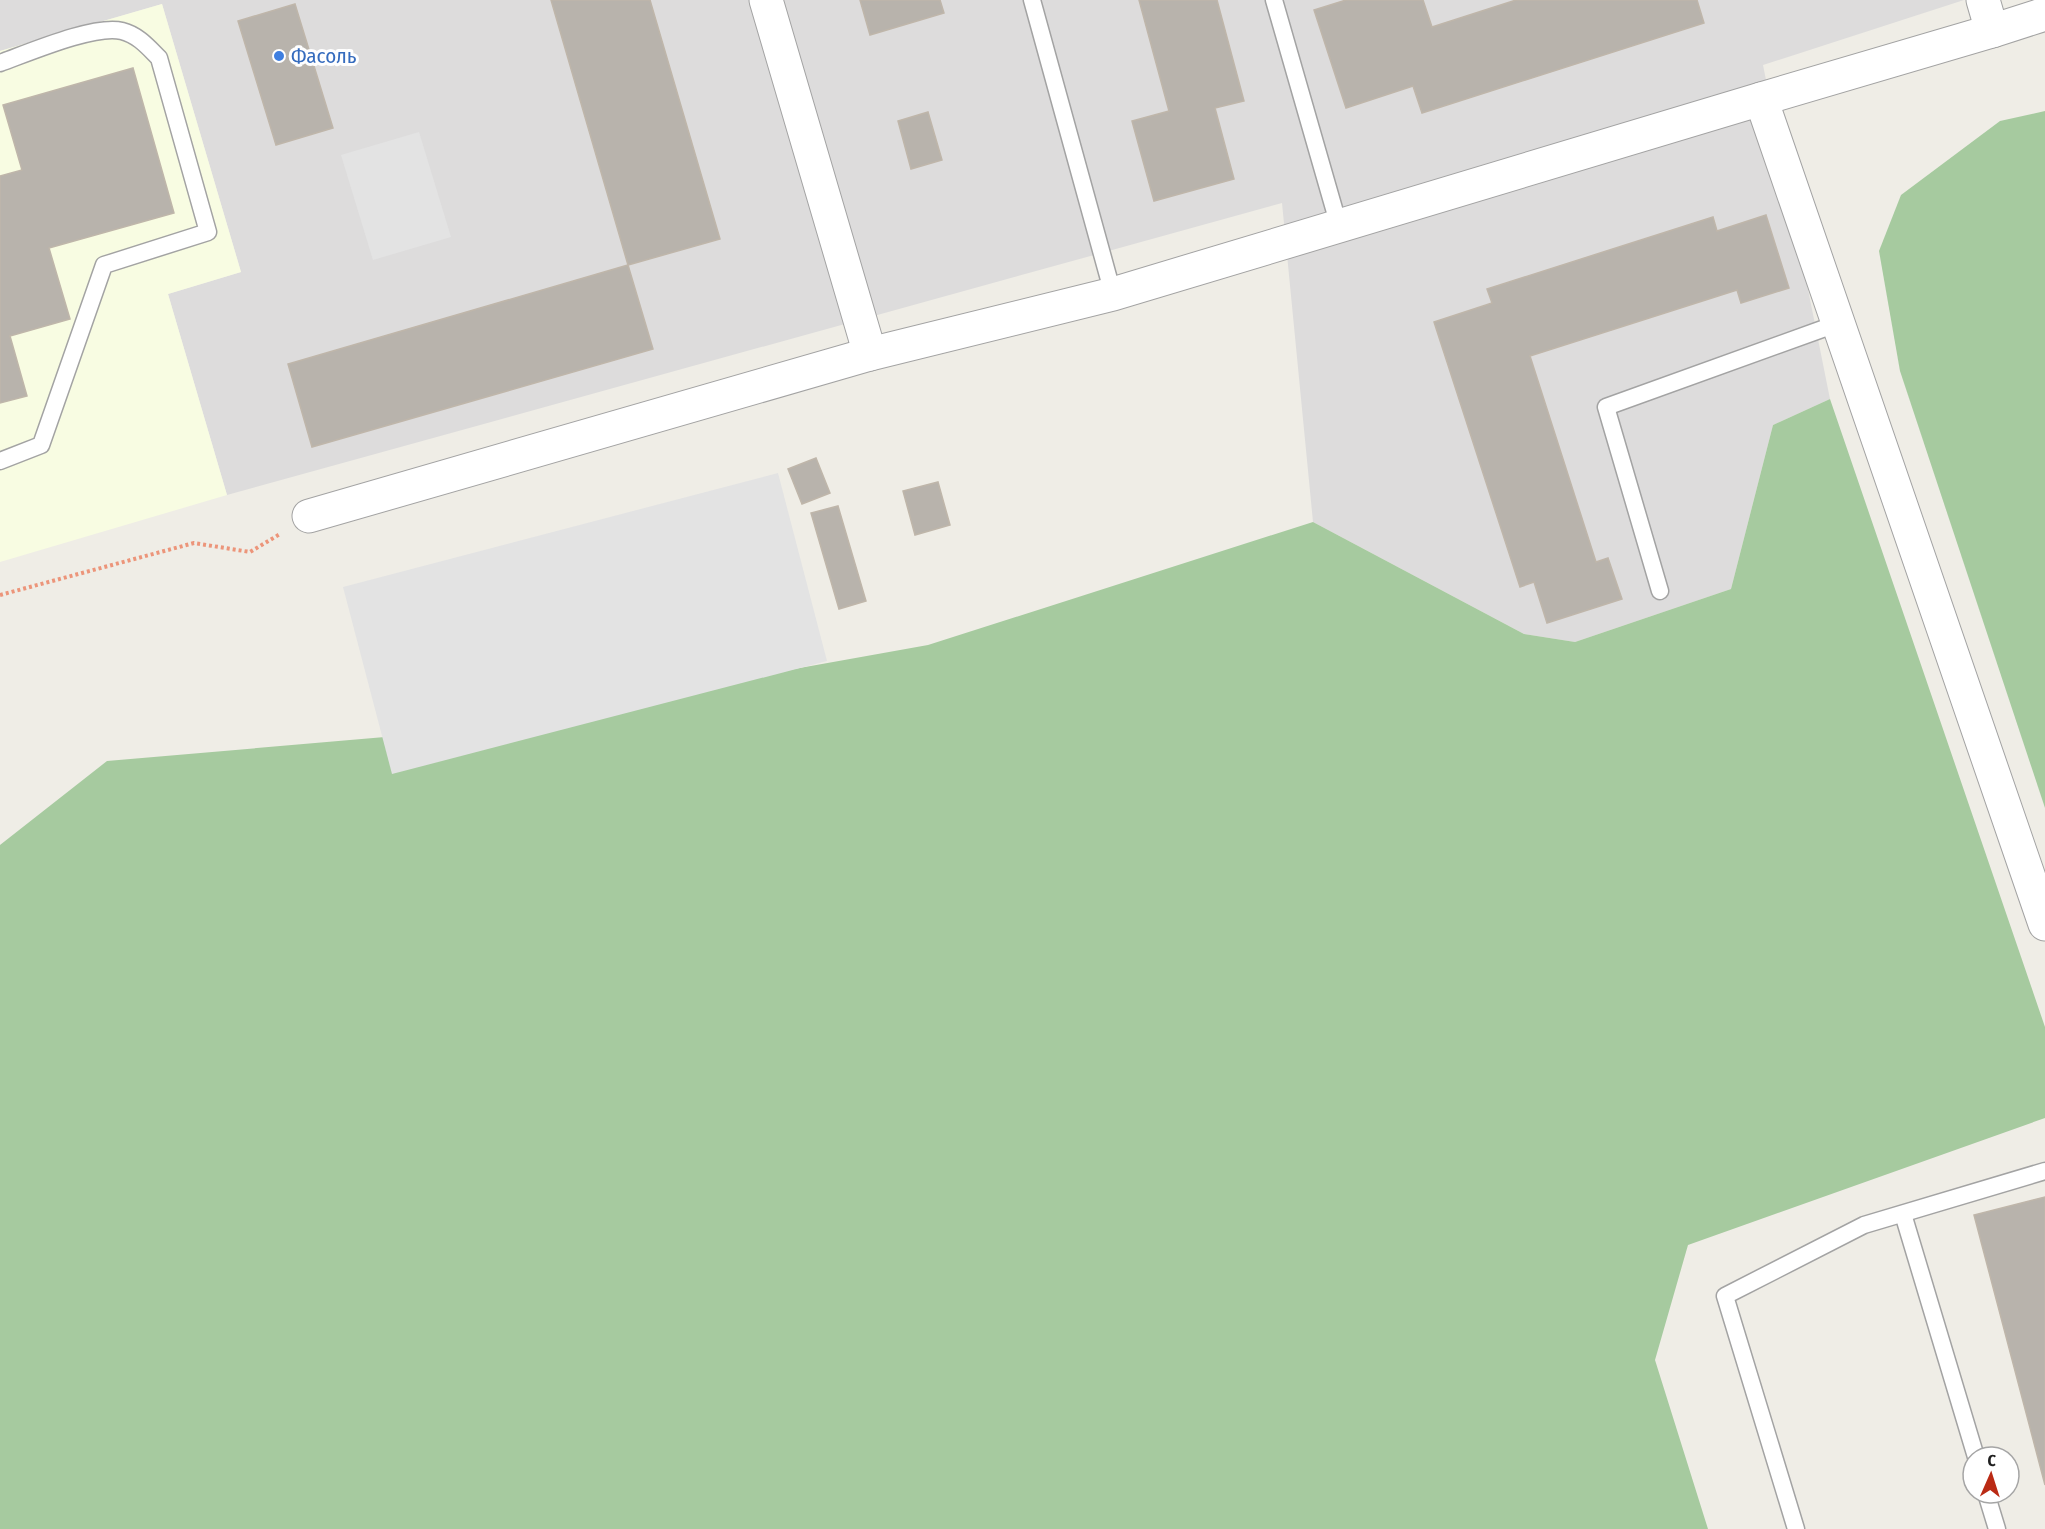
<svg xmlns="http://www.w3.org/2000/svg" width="2045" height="1529" viewBox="0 0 2045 1529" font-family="'Fira Sans Condensed',sans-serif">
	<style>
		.residential { fill: #dddcdc }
		.education { fill: #f8fce2 }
		.forest { fill: #a6ca9f }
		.parking { fill: #e3e3e3 }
		.building { fill: #b8b3ac; stroke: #bfb6aa; stroke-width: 1.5 }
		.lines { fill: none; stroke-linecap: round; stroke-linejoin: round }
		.lane-casing { stroke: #a3a3a3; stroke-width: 19 }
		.street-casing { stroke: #a3a3a3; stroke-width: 35 }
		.path { stroke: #ec957a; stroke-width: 4; stroke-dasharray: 3 3; stroke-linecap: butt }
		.lane { stroke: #fff; stroke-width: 16 }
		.street { stroke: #fff; stroke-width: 33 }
		.shop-dot { fill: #3f7fe0; stroke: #fff; stroke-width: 2 }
		.labels { text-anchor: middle; stroke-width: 6; stroke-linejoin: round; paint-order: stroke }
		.shop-label { font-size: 21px; fill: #366cbe; stroke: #fff; text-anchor: start }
	</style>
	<rect width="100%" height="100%" fill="#efede6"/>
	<polygon class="residential" points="0,0 1964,0 1763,65 1830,399 1773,425 1731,589 1575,642 1524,634 1313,522 1282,203 227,495 168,294 241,272 162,4 0,51"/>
	<polygon class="education" points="162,4 241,272 168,294 227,495 0,562 0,51"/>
	<g class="forest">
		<polygon points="2045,111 2045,808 1900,371 1879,251 1901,195 2000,121"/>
		<polygon points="1830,399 2045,1027 2045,1118 1688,1245 1655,1360 1708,1529 0,1529 0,845 107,761 443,732 928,645 1313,522 1524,634 1575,642 1731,589 1773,425"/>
	</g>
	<g class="parking">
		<polygon points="419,132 451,237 373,260 341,155"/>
		<polygon points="778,473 827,661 392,774 343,587"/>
	</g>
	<g class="building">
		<polygon points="551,0 650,0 720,239 628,265"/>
		<polygon points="860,0 940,0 944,13 870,35"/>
		<polygon points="1139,0 1217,0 1244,101 1215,108 1234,179 1154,201 1132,121 1169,111"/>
		<polygon points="1346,0 1423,0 1432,27 1516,0 1697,0 1704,23 1422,113 1413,86 1346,108 1314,10"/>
		<polygon points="295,4 333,128 276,145 238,21"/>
		<polygon points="133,68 174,213 49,248 70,319 10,336 27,396 0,403 0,176 22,170 3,105"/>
		<polygon points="928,112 942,160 911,169 898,121"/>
		<polygon points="1766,215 1789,288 1741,303 1737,290 1530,356 1596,562 1608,558 1622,599 1547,623 1534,582 1520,587 1434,322 1492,303 1487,289 1713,217 1717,231"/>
		<polygon points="628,265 653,349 312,447 288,364"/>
		<polygon points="816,458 830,493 802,504 788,469"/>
		<polygon points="938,482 950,525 915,535 903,491"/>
		<polygon points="838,506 866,601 839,609 811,513"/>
		<polygon points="2045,1197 2045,1485 1974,1215"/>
	</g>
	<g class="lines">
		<g class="lane-casing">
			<g id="lane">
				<polyline points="1032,0 1113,294"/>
				<polyline points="1274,0 1339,226"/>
				<path d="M0 63C28 53 95 24 122 31 138 35 148 47 159 58L208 232 104 265 41 445 0 461"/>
				<polyline points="1660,591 1606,407 1839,323"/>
				<polyline points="1903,1214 1976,1457"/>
				<polyline points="1986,1493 1997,1529"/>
				<polyline points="1796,1529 1725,1296 1864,1225 2045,1171"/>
			</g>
		</g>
		<g class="street-casing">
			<g id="street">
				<polyline points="766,0 870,354 1113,294 1761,99 1992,31 2045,14"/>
				<polyline points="1983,0 1992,31"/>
				<polyline points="1761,99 2045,924"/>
				<polyline points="309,516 870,354"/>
			</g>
		</g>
		<polyline class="path" points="0,595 194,543 250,552 280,534"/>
		<use href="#lane" class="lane"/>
		<use href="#street" class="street"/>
	</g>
	<circle class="shop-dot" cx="279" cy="56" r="6"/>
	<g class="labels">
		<g class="shop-label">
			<text x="291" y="63">Фасоль</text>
		</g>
	</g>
	<g transform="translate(1991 1475) rotate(3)"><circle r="28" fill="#ffffff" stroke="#a5a5a5" stroke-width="1.5"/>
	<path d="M0-4.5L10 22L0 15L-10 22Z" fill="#ba2a14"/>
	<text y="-9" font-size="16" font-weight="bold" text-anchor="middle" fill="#1f1f1f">С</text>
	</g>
</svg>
